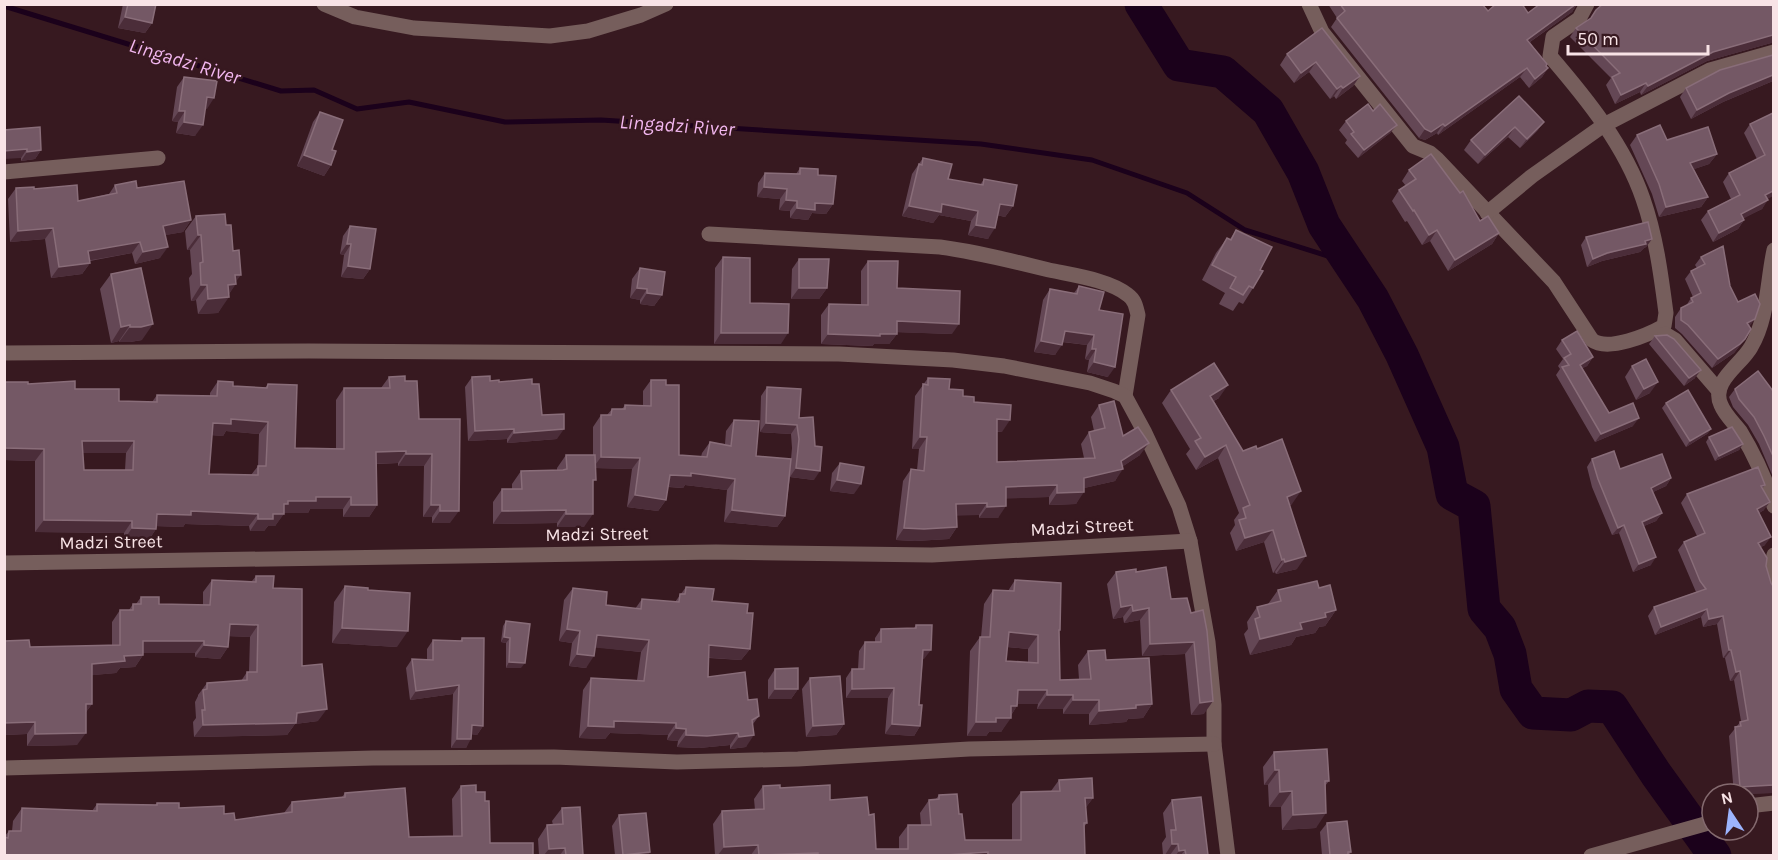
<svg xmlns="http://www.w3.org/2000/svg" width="1778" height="860" viewBox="0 0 1778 860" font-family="Karla,sans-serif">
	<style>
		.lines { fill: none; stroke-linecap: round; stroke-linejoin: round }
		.stream { stroke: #1b011b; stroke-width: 5 }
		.river { stroke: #1b011b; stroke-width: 33 }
		.street { stroke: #765e5c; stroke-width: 15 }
		.wall { fill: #644755; fill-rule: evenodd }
		.shaded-wall { fill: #4b2d39 }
		.building { fill: #745865; stroke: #896d79; stroke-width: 1.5; fill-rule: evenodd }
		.labels { text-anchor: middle; stroke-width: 5; stroke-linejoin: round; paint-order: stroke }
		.street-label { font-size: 18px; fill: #f8e3e6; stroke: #371920 }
		.water-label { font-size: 20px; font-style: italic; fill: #f2b7ef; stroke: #371920 }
	</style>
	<rect width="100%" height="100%" fill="#371920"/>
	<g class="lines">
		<polyline class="stream" points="4,6 281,91 314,90 357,109 409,102 505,122 601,120 981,144 1092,160 1187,193 1245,230 1347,262"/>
		<polyline class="river" points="1141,4 1179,65 1223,72 1268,111 1303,172 1324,225 1373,299 1402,355 1443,447 1452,494 1474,506 1484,609 1500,628 1510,654 1516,689 1533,713 1571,715 1588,706 1612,707 1656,774 1715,856"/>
		<g class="street">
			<polyline points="324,4 355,17 414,28 550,36 588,31 641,15 666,4"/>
			<path d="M1309 4 1322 32 1413 146 1430 153 1437 159 1554 282 1592 340C1608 352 1648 335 1664 326L1666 313C1661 275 1656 236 1643 199 1625 146 1587 99 1550 56L1553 37 1579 19 1587 4"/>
			<polyline points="4,172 158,158"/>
			<polyline points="1487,213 1532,176 1604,125 1710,70 1774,52"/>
			<path d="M709 234 940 247C977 252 1013 261 1049 270 1072 275 1110 280 1128 295 1135 300 1136 307 1138 315L1125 396"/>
			<path d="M1774 250C1767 282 1768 318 1751 347 1741 365 1710 382 1721 405 1725 415 1734 423 1740 431 1754 454 1766 480 1774 506"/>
			<polyline points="1665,334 1675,340 1719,391"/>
			<polyline points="4,353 309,351 839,354 953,360 1004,366 1090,383 1114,391 1125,396 1144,431 1179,506 1190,541 1208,642 1214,705 1214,744 1228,856"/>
			<polyline points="1774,555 1770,572 1774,589"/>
			<polyline points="4,563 716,552 932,555 1190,541"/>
			<polyline points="4,768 373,758 554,757 677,762 798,759 969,749 1214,744"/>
			<polyline points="1748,806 1774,803"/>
			<polyline points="1591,856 1712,822"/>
		</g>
	</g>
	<g class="wall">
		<polygon points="123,4 156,4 152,23 145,33 118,28"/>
		<polygon points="1328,4 1482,4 1488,11 1528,13 1577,4 1572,12 1530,42 1548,68 1542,77 1529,88 1520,77 1438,135 1437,133 1425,140 1419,138 1331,27 1337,18"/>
		<polygon points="1773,4 1773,43 1771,43 1707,61 1641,95 1640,92 1615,104 1606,85 1611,78 1570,37 1576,28 1591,18"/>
		<polygon points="1322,28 1360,76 1353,86 1336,99 1334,96 1330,99 1309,72 1294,83 1280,65 1287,54"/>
		<polygon points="1773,55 1773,81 1723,102 1691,119 1680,97 1686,88"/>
		<polygon points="184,77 207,109 205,109 195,136 176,133 178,122 172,121 177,87"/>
		<polygon points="1519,96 1544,122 1537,131 1520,148 1508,137 1478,164 1464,150 1471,140"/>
		<polygon points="1373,111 1397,125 1390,133 1358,158 1345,143 1347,140 1339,130 1346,121"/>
		<polygon points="320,112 331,165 324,176 297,166 313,122"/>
		<polygon points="1773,113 1767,200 1762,209 1743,218 1744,220 1738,229 1713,242 1701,220 1708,211 1731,199 1723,182 1729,173 1757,159 1744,133 1750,124"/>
		<polygon points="4,130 41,150 35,159 21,161 21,158"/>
		<polygon points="1637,135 1667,140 1717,154 1709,164 1694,169 1708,197 1701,207 1659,217 1652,194 1630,145"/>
		<polygon points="923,158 948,179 980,185 984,179 1013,206 1005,217 997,215 988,239 968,235 971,221 939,215 933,223 902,216 912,174"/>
		<polygon points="800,168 818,175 833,204 826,214 812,213 808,220 790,218 790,211 779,210 780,199 757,197 758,183 765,173 796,174"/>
		<polygon points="1409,170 1499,233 1492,244 1448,271 1430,241 1422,245 1407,221 1405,222 1392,201 1399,190 1406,186 1402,181"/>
		<polygon points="115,185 137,188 191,220 183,232 165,235 160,258 135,264 132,253 90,261 90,263 82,274 51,278 45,239 10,242 8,199 16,188 34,189 78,201 109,194"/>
		<polygon points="196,216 226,225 236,282 218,313 198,314 196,300 191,301 189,278 192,274 190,250 187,250 185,231"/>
		<polygon points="350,226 370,269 363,279 341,277 344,255 340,254 343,236"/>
		<polygon points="1236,230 1260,270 1253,288 1243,304 1239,302 1233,311 1219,304 1225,293 1202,280 1216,253 1227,238 1230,239"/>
		<polygon points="1586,237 1652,239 1646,247 1644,248 1640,252 1602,261 1587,267 1581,245"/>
		<polygon points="723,257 750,303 781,344 714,344 715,268"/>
		<polygon points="1701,257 1730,286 1750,327 1745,339 1734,353 1712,368 1682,334 1675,328 1675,317 1681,308 1686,306 1691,298 1693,297 1685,279 1691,271 1697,268 1695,265"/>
		<polygon points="799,259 827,288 819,299 791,299 792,269"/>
		<polygon points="868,261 897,288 952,334 897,332 897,334 889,344 874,344 872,346 821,344 821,315 829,304 861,305 861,271"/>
		<polygon points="640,268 662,295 654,306 640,304 640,300 630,298 632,279"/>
		<polygon points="111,274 142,340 130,342 119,342 119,341 111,343 100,289"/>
		<polygon points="1079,286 1099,310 1108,377 1087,372 1089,360 1085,359 1087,345 1062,342 1055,355 1034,352 1043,300 1050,289 1074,293"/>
		<polygon points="1655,336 1695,378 1684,386 1649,344"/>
		<polygon points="1562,340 1593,357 1587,366 1582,368 1609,413 1633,426 1595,442 1556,375 1560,369 1558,366 1563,359 1556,349"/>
		<polygon points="1632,366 1650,393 1636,400 1625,377"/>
		<path d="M389 377 405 381 419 419H460L450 523H432V517H423L424 466H398V463L377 464V505L369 517H343V509H310L308 513H284L275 526H268L264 531H250L249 526 185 524 183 527 157 526 156 529 148 541 124 540V533L35 532V461L4 460 5 382 75 389 119 401 152 402 157 395 210 396V393L218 381 233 386 265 388 268 384 295 448 336 449V400L344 388H381ZM226 431 259 434 258 466 251 475 209 474 212 435 223 436ZM83 453H126L125 470H84Z"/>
		<polygon points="472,377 499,382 532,384 542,415 557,439 507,443 507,439 468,441 465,387"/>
		<polygon points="928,378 974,402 1002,432 997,432 997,462 1084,458 1081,444 1089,432 1094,431 1091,417 1099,405 1123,436 1140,455 1123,466 1115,481 1084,488 1076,504 1049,505 1049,497 1006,498 998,518 979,518 979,515 957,515 957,527 949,539 915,541 896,540 903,481 911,469 917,470 919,449 912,449 915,396"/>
		<polygon points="651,380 666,385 679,455 701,457 702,453 710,442 725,444 726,431 734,420 756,456 791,459 792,448 791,434 760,432 761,396 767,387 799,418 814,480 790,477 785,516 777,527 724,522 727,490 685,485 683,488 668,487 666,500 658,511 627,507 632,469 596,468 584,527 557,527 557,523 493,524 493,502 502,489 512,489 512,484 521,471 557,471 557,468 566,455 593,455 593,427 601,415 607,415 612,409 622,409 625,405 643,406 643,391"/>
		<polygon points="1735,389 1773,391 1773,477 1759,444 1748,425 1733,407 1729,397"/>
		<polygon points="1171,390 1219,398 1214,401 1243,451 1257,449 1292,504 1290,505 1297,569 1276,574 1275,572 1273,573 1264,542 1236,551 1230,533 1235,525 1234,520 1239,513 1218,458 1196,470 1186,454 1190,449 1162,403"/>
		<polygon points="1666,403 1711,429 1707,434 1686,447 1662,408"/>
		<polygon points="1709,437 1743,444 1739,450 1715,461 1706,442"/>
		<polygon points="1592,459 1620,469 1671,478 1666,486 1653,492 1662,513 1656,521 1644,526 1651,565 1633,572 1619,533 1612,535 1592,487 1587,467"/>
		<polygon points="840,463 854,494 830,491 832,473"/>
		<polygon points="1765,485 1762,489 1764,510 1759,513 1765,545 1761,547 1771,583 1773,793 1734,794 1729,736 1741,721 1734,680 1730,681 1725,658 1723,658 1717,624 1703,627 1701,617 1655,635 1648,616 1654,607 1696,592 1678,550 1684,542 1697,536 1681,503 1687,494"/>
		<polygon points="1116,572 1136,572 1171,599 1187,598 1204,714 1191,715 1185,654 1142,656 1140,620 1124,623 1123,617 1113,619 1107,584"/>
		<polygon points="256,576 273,588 302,666 318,721 295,724 287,735 194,737 193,722 196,718 195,702 198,696 198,695 207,683 241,681 247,672 249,672 250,637 229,636 228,647 220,659 195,657 195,653 143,653 143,655 135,667 120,668 116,673 92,675 92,704 86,712 77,745 27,746 27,734 4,735 4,641 30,647 112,646 112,622 120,610 129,610 133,604 136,604 141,597 159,604 203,605 203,592 212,580 252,581"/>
		<path d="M1015 580 1059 632 1060 680 1079 679 1078 665 1088 651 1106 660 1152 704 1143 718 1128 719 1126 722 1089 725V714H1063V709H1037L1038 704H1018L1001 732H989L986 736H967L970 651 980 637H981L984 604 993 590 1008 591ZM1007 647 1028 649V662L1006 661Z"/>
		<polygon points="345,586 368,590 397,647 332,643 334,602"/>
		<polygon points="686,587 712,601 747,613 750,649 741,660 709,658 708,677 748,700 759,716 753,724 746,747 730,749 730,745 699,748 677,747 678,741 667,740 668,735 610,733 605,739 579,738 583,690 591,678 637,680 641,652 595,647 586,668 569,666 572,643 559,641 564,600 573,588 606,605 635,609 642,599 675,602"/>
		<polygon points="1319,588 1336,610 1325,626 1319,627 1315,633 1296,637 1291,645 1250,655 1244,634 1248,629 1247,622 1257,607 1268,604 1278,590"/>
		<polygon points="506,621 521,668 506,668 506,643 501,642 503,626"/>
		<polygon points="916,625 924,659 923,659 919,705 920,726 914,736 885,734 888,698 846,698 846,678 852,669 858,669 859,651 865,642 875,642 875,638 881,629 914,628"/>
		<polygon points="462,638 483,726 477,735 472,734 466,748 451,748 453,694 410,700 406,668 412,659 427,660 427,649 433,640 460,641"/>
		<polygon points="775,669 798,689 791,699 768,699 768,680"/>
		<polygon points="810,678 844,724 836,735 806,737 802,689"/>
		<polygon points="1274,752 1329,781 1325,786 1316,828 1282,830 1281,807 1269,807 1268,785 1264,785 1263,767"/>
		<polygon points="1059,780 1093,798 1086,807 1087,823 1084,827 1085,855 715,855 713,824 722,811 755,810 754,799 763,786 780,788 830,800 869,815 876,849 899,849 899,837 908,825 921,825 920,813 929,800 936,799 939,795 959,814 965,840 1012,840 1012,804 1021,792 1051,791"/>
		<polygon points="461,786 476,792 485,801 490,843 533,855 4,837 9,831 12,831 13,821 22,808 92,811 97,804 155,805 157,803 179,808 224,814 235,820 284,813 292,802 342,797 345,793 409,837 453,836 452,799"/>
		<polygon points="1172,800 1208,855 1163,855 1162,843 1166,837 1163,813"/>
		<polygon points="562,808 583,855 539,855 538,839 547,825 553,825 552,821"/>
		<polygon points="619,815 650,852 648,855 615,855 612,826"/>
		<polygon points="1327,823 1351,852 1349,855 1322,855 1320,832"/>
	</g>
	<g class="shaded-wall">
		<polygon points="1577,4 1572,12 1521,48 1527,40"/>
		<polygon points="125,17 152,23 145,33 118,28"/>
		<polygon points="1773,35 1773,43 1771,43 1707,61 1641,95 1648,86 1713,52"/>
		<polygon points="1316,62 1309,72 1294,83 1301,73"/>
		<polygon points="1527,68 1520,77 1438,135 1445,126"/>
		<polygon points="1548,68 1542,77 1529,88 1535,79"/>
		<polygon points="1773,75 1773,81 1723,102 1691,119 1697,110 1729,93"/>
		<polygon points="1360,76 1353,86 1336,99 1343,88"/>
		<polygon points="1646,83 1640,92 1615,104 1621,95"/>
		<polygon points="1341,86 1334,96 1330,99 1337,89"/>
		<polygon points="207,97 214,98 207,109 200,108"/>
		<polygon points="179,111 185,111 178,122 172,121"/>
		<polygon points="184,122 203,125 195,136 176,133"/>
		<polygon points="1544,122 1537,131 1520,148 1527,139"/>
		<polygon points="1443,124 1437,133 1425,140 1419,138 1425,129"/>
		<polygon points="1397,125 1390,133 1358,158 1364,150"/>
		<polygon points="1515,127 1508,137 1478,164 1485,155"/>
		<polygon points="27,149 21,158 4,159 4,151"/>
		<polygon points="41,150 35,159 21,161 27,152"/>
		<polygon points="1717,154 1709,164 1683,173 1690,163"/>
		<polygon points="304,155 331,165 324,176 297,166"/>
		<polygon points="764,187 787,189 780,199 757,197"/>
		<polygon points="1773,191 1773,196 1759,204 1765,195"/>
		<polygon points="1708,197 1701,207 1659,217 1666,207"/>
		<polygon points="786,200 797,201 790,211 779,210"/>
		<polygon points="1768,200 1762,209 1735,223 1741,214"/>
		<polygon points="815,203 833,204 826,214 812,213 808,220 790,218 797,208"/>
		<polygon points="942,204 978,211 971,221 939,215 933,223 902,216 909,206"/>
		<polygon points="1000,204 1013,206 1005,217 992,214"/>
		<polygon points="191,220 183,232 155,237 163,226"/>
		<polygon points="1744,220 1738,229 1713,242 1719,233"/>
		<polygon points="976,225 995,228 988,239 968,235"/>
		<polygon points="53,228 45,239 10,242 18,231"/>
		<polygon points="1437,230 1430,241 1422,245 1429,235"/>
		<polygon points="1499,233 1492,244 1448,271 1455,260"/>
		<polygon points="198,235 201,235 190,250 187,250"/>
		<polygon points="1652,239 1646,247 1644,248 1640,252 1602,261 1587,267 1593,259"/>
		<polygon points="140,242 132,253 80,262 88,251"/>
		<polygon points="347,244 351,244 344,255 340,254"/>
		<polygon points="168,247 160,258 135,264 143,252"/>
		<polygon points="90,263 82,274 51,278 59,267"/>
		<polygon points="348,266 370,269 363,279 341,277"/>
		<polygon points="235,275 241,275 234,284 236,284 227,297 229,297 218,313 198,314 208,299"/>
		<polygon points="201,285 207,285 196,300 191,301"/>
		<polygon points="637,288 647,289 640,300 630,298"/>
		<polygon points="799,288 827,288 819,299 791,299"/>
		<polygon points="647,293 662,295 654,306 640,304"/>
		<polygon points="1755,319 1749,327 1747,323"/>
		<polygon points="897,321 959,324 952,334 890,332"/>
		<polygon points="153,324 142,340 130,342 119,342 130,327"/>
		<polygon points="130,325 119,341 111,343 121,327"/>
		<polygon points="1065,331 1094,335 1087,345 1057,341"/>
		<polygon points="721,333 788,333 781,344 714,344"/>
		<polygon points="828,334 897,334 889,344 874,344 872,346 821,344"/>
		<polygon points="1745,339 1734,353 1712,368 1718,359"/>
		<polygon points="1041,341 1062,345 1055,355 1034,352"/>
		<polygon points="1092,349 1096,349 1089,360 1085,359"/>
		<polygon points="1593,357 1587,366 1574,373 1580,365"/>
		<polygon points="1094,362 1115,367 1108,377 1087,372"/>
		<polygon points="1701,370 1695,378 1684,386 1689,378"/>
		<polygon points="1658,382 1650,393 1636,400 1644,389"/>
		<polygon points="1228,385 1219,398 1201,408 1210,396"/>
		<polygon points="1639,418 1633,426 1595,442 1601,434"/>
		<polygon points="231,419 268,422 259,434 226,431 223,436 205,435 213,423"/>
		<polygon points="997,419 1010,420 1002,432 989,431"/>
		<polygon points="766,423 797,425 791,434 760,432"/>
		<polygon points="514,429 507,439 468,441 475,431"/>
		<polygon points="564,429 557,439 507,443 514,433"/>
		<polygon points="1711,429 1707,434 1686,447 1690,441"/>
		<polygon points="920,437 927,437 919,449 912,449"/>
		<polygon points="82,441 134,441 126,453 74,453"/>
		<polygon points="1149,443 1140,455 1116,471 1123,469 1115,481 1076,490 1084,478 1121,461"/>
		<polygon points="1743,444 1739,450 1715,461 1719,456"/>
		<polygon points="1226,445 1218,458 1196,470 1205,457"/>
		<polygon points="4,448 44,449 35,461 4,460"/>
		<polygon points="406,451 398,463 368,464 376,452"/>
		<polygon points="406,454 432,454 424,466 398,466"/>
		<polygon points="601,457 640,458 632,469 593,468"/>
		<polygon points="796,468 820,471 814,480 790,477"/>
		<polygon points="691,473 735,479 727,490 685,485 683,488 662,486 670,475"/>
		<polygon points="1671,478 1666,486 1645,496 1651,488"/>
		<polygon points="837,480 861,484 854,494 830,491"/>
		<polygon points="1057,485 1049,497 998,499 1006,487"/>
		<polygon points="1301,491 1292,504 1278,509 1287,497"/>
		<polygon points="1084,492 1076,504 1049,505 1057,493"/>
		<polygon points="635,495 666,500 658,511 627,507"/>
		<polygon points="316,497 351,497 343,509 310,509 308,513 282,513 284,514 275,526 268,526 264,531 250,531 258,519 273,514 288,501"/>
		<polygon points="1770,502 1764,510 1751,518 1757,509"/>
		<polygon points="987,503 979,515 948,516 956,504"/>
		<polygon points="351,505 377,505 369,517 343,517"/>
		<polygon points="431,505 440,505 432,517 423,517"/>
		<polygon points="1006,506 998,518 979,518 987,507"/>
		<polygon points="566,510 557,523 493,524 502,511"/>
		<polygon points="732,510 785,516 777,527 724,522"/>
		<polygon points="191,511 258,514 249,526 185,524 183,527 149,526 157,514"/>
		<polygon points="440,511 459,511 450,523 432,523"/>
		<polygon points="1662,513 1656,521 1637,529 1642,522"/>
		<polygon points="566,514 593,514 584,527 557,527"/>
		<polygon points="44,520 132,521 124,533 35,532"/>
		<polygon points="1624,525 1619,533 1612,535 1618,528"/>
		<polygon points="957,527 949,539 915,541 896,540 904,528"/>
		<polygon points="132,528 156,529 148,541 124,540"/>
		<polygon points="1273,530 1264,542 1236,551 1245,538"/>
		<polygon points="1771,537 1765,545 1752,551 1758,543"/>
		<polygon points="1306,556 1297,569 1276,574 1285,562"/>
		<polygon points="1656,557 1651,565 1633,572 1639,564"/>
		<polygon points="1284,559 1275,572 1273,573 1282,560"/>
		<polygon points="1132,605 1123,617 1113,619 1121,607"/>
		<polygon points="1149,608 1140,620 1124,623 1133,611"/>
		<polygon points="1707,609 1701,617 1655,635 1661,627"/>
		<polygon points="1336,610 1325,626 1319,627 1315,633 1296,637 1291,645 1250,655 1260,639 1325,613"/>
		<polygon points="1723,616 1717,624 1703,627 1709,619"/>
		<polygon points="230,624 258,625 250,637 222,636"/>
		<polygon points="342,628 408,631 397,647 332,643"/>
		<polygon points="567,629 580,631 572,643 559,641"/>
		<polygon points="1009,632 1038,635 1028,649 999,646"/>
		<polygon points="597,635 649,640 641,652 589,647"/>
		<polygon points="504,637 510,638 506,643 501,642"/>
		<polygon points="143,641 204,641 195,653 135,653"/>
		<polygon points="1194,642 1185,654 1142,656 1150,644"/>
		<polygon points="204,645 228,647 220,659 195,657"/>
		<polygon points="709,645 750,649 741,660 701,657"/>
		<polygon points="923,650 931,650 924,659 917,659"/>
		<polygon points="1729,650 1731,650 1725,658 1723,658"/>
		<polygon points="577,654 594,656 586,668 569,666"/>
		<polygon points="143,655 135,667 120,668 116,673 84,676 92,664 124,656"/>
		<polygon points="509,662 525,663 521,668 506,668"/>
		<polygon points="1740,671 1734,680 1730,681 1736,672"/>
		<polygon points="459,685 453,694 410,700 416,691"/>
		<polygon points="894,688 888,698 846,698 852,689"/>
		<polygon points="775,689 798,689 791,699 768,699"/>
		<polygon points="1018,690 1047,690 1038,704 1008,704"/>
		<polygon points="1047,695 1073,695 1063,709 1037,709"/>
		<polygon points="1073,700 1099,700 1089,714 1063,714"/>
		<polygon points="1213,701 1204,714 1191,715 1200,703"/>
		<polygon points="86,704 92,704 83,716"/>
		<polygon points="1152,704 1143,718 1128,719 1126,722 1089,725 1099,711"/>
		<polygon points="1011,706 1017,706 1009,718 1011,718 1001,732 989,732 986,736 967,736 976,722 996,718"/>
		<polygon points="327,709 318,721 295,724 287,735 194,737 203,725"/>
		<polygon points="614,721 676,723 668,735 610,733 605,739 579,738 588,726"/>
		<polygon points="35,722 27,734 4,735 4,723"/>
		<polygon points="844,724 836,735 806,737 813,726"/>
		<polygon points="892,724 920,726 914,736 885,734"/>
		<polygon points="472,725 483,726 477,735 466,734"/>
		<polygon points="676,728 686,729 678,741 667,740"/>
		<polygon points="86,733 77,745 27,746 35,734"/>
		<polygon points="738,733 730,745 699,748 677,747 686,735"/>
		<polygon points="754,735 746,747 730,749 739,737"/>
		<polygon points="457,739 471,739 466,748 451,748"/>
		<polygon points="1275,770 1279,770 1268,785 1264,785"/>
		<polygon points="1773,785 1773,793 1735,794 1740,787"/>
		<polygon points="1292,791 1281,807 1269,807 1280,792"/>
		<polygon points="1085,798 1093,798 1084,810"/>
		<polygon points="1326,813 1316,828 1282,830 1293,815"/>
		<polygon points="1172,844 1178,844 1170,855 1165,855"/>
		<polygon points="758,845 751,855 718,855 724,847"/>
		<polygon points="565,848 560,855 544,855 549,849"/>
		<polygon points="1185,850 1181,855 1176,855 1179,851"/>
		<polygon points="650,852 648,855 623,855"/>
		<polygon points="988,852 986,855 946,855"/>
		<polygon points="818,853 817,855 772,855"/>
	</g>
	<g class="building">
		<polygon points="128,4 156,4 152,23 125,17"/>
		<polygon points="1340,4 1482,4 1488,11 1496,4 1522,4 1528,13 1540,4 1576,4 1527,40 1547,64 1546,66 1548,68 1535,79 1527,68 1445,126 1443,124 1431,132 1425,129 1337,18 1345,11"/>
		<polygon points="1603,4 1773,4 1773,35 1713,52 1648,86 1646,83 1621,95 1612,77 1620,73 1576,28 1591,18 1596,10"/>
		<polygon points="1322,28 1360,76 1343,88 1341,86 1337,89 1316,62 1301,73 1287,54"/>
		<polygon points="1773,55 1773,75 1729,93 1697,110 1686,88 1720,70"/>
		<polygon points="184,77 217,81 214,98 207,97 203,125 184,122 185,111 179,111"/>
		<polygon points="1519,96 1544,122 1527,139 1515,127 1485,155 1471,140"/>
		<polygon points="1368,104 1373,111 1380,104 1397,125 1364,150 1351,134 1354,132 1346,121"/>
		<polygon points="320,112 343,120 332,150 336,151 331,165 304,155"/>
		<polygon points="1773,113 1773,191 1765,195 1768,200 1741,214 1744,220 1719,233 1708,211 1740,195 1729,173 1765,155 1750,124"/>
		<polygon points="1660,125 1667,140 1708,127 1717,154 1690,163 1708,197 1666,207 1659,184 1637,135"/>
		<polygon points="40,127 41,150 27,152 27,149 4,151 4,130"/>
		<polygon points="1431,154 1460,193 1463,191 1480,221 1488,216 1499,233 1455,260 1437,230 1429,235 1414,210 1413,211 1399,190 1416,179 1409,170"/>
		<polygon points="923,158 952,164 948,179 983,185 984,179 1017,185 1013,206 1000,204 995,228 976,225 978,211 942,204 941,212 909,206 919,164 922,165"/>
		<polygon points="800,168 818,169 818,175 836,176 833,204 815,203 815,210 797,208 797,201 786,200 787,189 764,187 765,173 800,174"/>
		<polygon points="136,181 137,188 184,181 191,220 163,226 168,247 143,252 140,242 88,251 90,263 59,267 53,228 18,231 16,188 34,187 34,189 77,185 78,201 117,193 115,185"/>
		<polygon points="225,214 226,225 231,225 233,251 239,250 241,275 235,275 236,284 228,285 229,297 208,299 207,285 201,285 200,263 203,262 201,235 198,235 196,216"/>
		<polygon points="1648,222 1652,239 1645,241 1646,244 1607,253 1593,259 1586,237"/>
		<polygon points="350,226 376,229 370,269 348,266 351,244 347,244"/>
		<polygon points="1236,230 1272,247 1260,270 1263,271 1253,288 1249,286 1243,295 1230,288 1236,277 1212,265 1227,238 1231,240"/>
		<polygon points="1723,246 1730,286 1738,302 1755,294 1760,304 1755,319 1747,323 1751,329 1745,339 1740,344 1718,359 1688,325 1681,320 1681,308 1693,302 1691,298 1701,293 1691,271 1705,264 1701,257"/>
		<polygon points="723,257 750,258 750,303 789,304 788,333 721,333"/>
		<polygon points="799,259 829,259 827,288 799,288"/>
		<polygon points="868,261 898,261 897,288 960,291 959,324 897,321 897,334 880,334 880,336 828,334 829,304 868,305"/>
		<polygon points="141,268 153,324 141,327 130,327 130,325 121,327 111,274"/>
		<polygon points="640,268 665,272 662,295 647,293 647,289 637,288"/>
		<polygon points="1079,286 1104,292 1099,310 1123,314 1115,367 1094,362 1096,349 1092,349 1094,335 1065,331 1062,345 1041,341 1050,289 1077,294"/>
		<polygon points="1577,331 1593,357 1580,365 1609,413 1633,403 1639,418 1601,434 1562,367 1569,365 1564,358 1571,354 1562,340"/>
		<polygon points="1667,335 1674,339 1701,370 1689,378 1655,336"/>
		<polygon points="1646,359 1658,382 1644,389 1632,366"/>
		<polygon points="1214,363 1228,385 1210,396 1243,451 1256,446 1257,449 1282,439 1301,491 1287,497 1306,556 1285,562 1284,559 1282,560 1273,530 1245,538 1239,520 1246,518 1243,508 1250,505 1226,445 1205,457 1195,441 1201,438 1171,390"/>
		<polygon points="1758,371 1773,391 1773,456 1764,436 1754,417 1739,399 1735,389"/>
		<path d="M405 376V381H417L419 419H460L459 511H440V505H431L432 454H406V451L376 452 377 505H351V497H316V501H288V504H284V514H273V519H258V514L191 511V515L157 514 156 529 132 528V521L44 520V449L5 448V382H28V384L75 381V389H119V401L157 402V395L217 396 218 381 233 382V386L267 388 268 384 297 385 295 448 344 449V388H390L389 377ZM231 419 268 422 266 466H258V475L209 474 213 423 231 424ZM82 441H134L133 470H84Z"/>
		<polygon points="490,376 490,381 499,380 499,382 532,379 532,384 539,384 542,415 564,414 564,429 514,433 514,429 475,431 472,377"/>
		<polygon points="928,378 950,379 949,389 963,390 963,396 974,397 974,402 1011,405 1010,420 997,419 997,462 1095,458 1089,432 1105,428 1099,405 1114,401 1123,436 1138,427 1149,443 1121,461 1123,469 1084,478 1084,492 1057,493 1057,485 1006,487 1006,506 987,507 987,503 956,504 957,527 924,529 904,528 911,469 924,471 927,437 920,437 923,384 928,385"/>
		<polygon points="651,380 666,380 666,385 679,385 679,455 707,457 710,442 731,446 734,420 759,421 756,456 791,459 785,516 732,510 735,479 691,473 691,476 670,475 666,500 635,495 640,458 601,457 601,415 611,415 612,409 625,409 625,405 651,406"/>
		<polygon points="767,387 801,389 799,418 813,417 815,446 822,447 820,471 796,468 799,439 797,425 766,423"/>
		<polygon points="1688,390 1711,429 1690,441 1666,403"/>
		<polygon points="1732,427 1743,444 1719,456 1709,437"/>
		<polygon points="1614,451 1620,469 1662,454 1671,478 1651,488 1662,513 1642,522 1656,557 1639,564 1624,525 1618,528 1598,479 1592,459"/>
		<polygon points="566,455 595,455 596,480 593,480 593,514 566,514 566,510 502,511 502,489 522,489 521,471 563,470 567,469"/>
		<polygon points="840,463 864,467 861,484 837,480"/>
		<polygon points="1758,467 1765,485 1761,486 1770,502 1757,509 1771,537 1758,543 1767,558 1766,566 1771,583 1773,586 1773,785 1740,787 1735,727 1741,726 1740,722 1748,720 1740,671 1736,672 1731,650 1729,650 1723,616 1709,619 1707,609 1661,627 1654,607 1706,589 1700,581 1684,542 1705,533 1687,494"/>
		<polygon points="1166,567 1171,599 1187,598 1191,613 1203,610 1207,631 1213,701 1200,703 1194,642 1150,644 1149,608 1133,611 1132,605 1121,607 1116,572 1136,569 1136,572"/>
		<polygon points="256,576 274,576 273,588 302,589 302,666 322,664 327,709 297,713 296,723 203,725 202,710 205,710 203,690 207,689 207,683 247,680 247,672 257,672 258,625 230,624 228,647 204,645 204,641 143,641 143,655 124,656 125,661 92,664 92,704 86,704 86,733 35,734 35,722 4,723 4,641 29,640 30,647 120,645 120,610 133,610 133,604 141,604 141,597 159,597 159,604 210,605 212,580 256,582"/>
		<path d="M1015 580 1061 583 1060 630H1059L1060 680 1091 679 1088 651 1105 650 1106 660 1149 658 1152 704 1136 705V708L1099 711V700H1073V695H1047V690H1018L1017 706H1011V718H996V722H976L980 637H990L993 590 1014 591ZM1009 632 1038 635V663L1006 661Z"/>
		<polygon points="1317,581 1319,588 1330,585 1336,610 1325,613 1326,617 1300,623 1302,629 1260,639 1255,619 1260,617 1257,607 1281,601 1278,590"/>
		<polygon points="345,586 368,588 368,590 410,593 408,631 342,628"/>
		<polygon points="686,587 714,589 712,601 748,604 747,613 753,613 750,649 709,645 708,677 745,672 748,700 757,699 759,716 752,720 754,735 739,737 738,733 707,736 686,735 686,729 676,728 676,723 614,721 614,727 588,726 591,678 644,681 649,640 597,635 594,656 577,654 580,631 567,629 573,588 607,592 606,605 641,609 642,599 679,602 680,594 685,594"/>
		<polygon points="506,621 530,624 525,663 509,662 510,638 504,637"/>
		<polygon points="916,625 932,625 931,650 923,650 919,705 922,705 920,726 892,724 894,688 852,689 852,669 864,669 865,642 881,642 881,629 916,628"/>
		<polygon points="462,638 484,638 483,726 472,725 471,739 457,739 459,685 416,691 412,659 433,660 433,640 462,641"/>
		<polygon points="798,668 798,689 775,689 775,669"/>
		<polygon points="840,676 844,724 813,726 810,678"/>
		<polygon points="1327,749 1329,781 1325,781 1326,813 1293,815 1292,791 1280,792 1279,770 1275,770 1274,752"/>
		<polygon points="1092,778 1093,798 1085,798 1087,823 1084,823 1085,855 988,855 988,852 946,855 818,855 818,853 759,855 758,845 724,847 722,811 764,809 763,786 780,785 780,788 830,785 830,800 867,797 869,815 874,814 876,849 908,849 908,825 931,825 929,800 939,799 939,795 957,794 959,814 962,814 965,840 1021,840 1021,792 1060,791 1059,780"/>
		<polygon points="476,785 476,792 485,792 485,801 489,801 490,843 533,843 533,855 4,855 4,837 8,838 9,831 21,831 22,808 97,811 97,804 157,805 157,803 179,803 179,808 224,806 224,814 234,813 235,820 292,812 292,802 345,797 345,793 405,788 409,837 462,836 461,786"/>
		<polygon points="1201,797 1208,855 1186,855 1185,850 1179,851 1178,844 1172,844 1171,830 1176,830 1172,800"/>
		<polygon points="580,807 583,855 566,855 565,848 549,849 547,825 563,824 562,808"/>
		<polygon points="646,813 650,852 623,855 619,815"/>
		<polygon points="1347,821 1351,852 1348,852 1348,855 1330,855 1327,823"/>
	</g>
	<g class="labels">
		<g class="street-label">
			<text transform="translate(1082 527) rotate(-3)" y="6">Madzi Street</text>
			<text transform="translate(597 534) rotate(-1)" y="6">Madzi Street</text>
			<text transform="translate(111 542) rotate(-1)" y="6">Madzi Street</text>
		</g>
		<g class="water-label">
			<text transform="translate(185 61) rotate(17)" y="7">Lingadzi River</text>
			<text transform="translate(677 125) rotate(4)" y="7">Lingadzi River</text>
		</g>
	</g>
	<rect width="1778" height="860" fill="none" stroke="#f8e3e6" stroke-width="12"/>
	<g transform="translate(1730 812) rotate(347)"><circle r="28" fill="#371920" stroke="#846a6f" stroke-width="1.5"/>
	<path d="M0-4.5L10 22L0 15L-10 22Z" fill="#9cb4fd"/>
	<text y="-9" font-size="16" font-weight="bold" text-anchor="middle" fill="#f8e3e6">N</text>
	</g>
	<path d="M1568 45v9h140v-9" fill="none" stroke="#f8e3e6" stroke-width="3"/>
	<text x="1577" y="45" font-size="18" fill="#f8e3e6" stroke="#371920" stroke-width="4.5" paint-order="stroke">50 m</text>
</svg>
